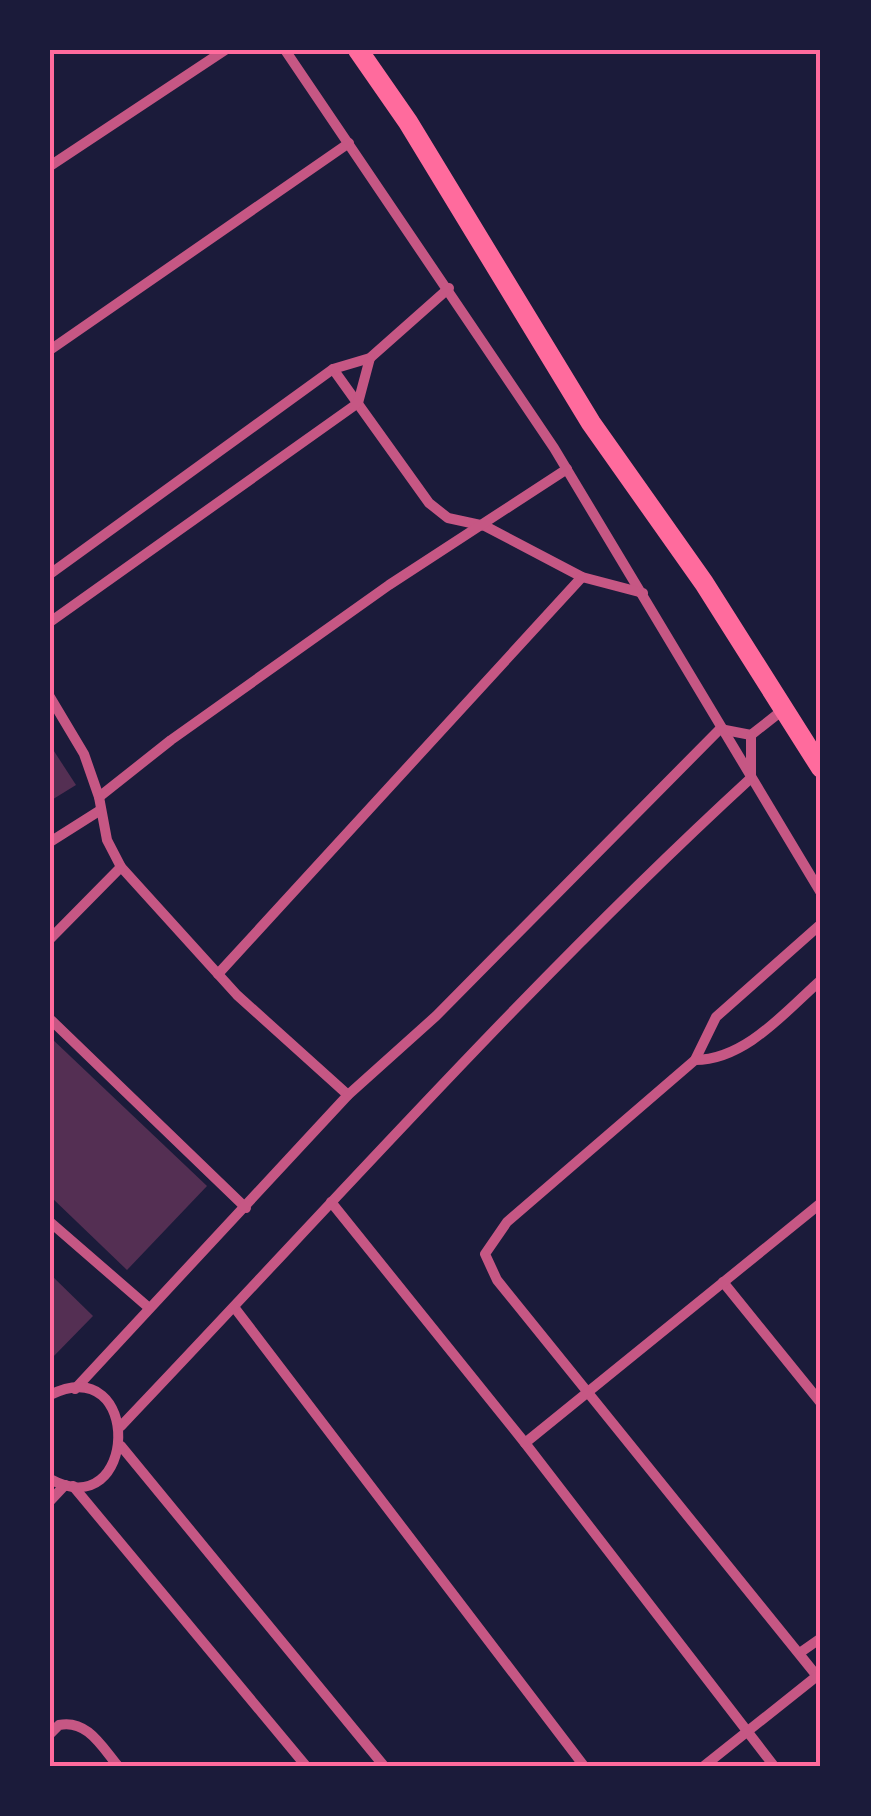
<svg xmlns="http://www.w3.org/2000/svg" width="871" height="1816" viewBox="0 0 871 1816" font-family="'IBM Plex Sans',sans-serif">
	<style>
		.building { fill: #542f53 }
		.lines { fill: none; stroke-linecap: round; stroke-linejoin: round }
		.minor { stroke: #c65784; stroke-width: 10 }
		.secondary { stroke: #ff6b9d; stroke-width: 20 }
		.neatline { fill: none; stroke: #ff6b9d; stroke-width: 4 }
	</style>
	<rect width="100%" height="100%" fill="#1b1b3a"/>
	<g class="building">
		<polygon points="50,745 76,785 50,801"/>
		<polygon points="50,1037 207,1186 127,1270 50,1196"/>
		<polygon points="50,1274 93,1316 50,1360"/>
	</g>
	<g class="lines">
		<g class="minor">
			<polyline points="285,50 554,448 821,893"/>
			<polyline points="50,166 225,50"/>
			<polyline points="50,350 349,143"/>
			<polyline points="333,369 429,503 448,518 485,526 582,577 643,593"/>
			<polyline points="50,574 333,369 370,358 449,288"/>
			<polyline points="50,622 358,403 370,358"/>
			<polyline points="50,697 84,754 99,797 107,840 121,867 237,995 348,1095"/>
			<polyline points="99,797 171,740 389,585 567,469"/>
			<polyline points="50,842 99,811"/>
			<polyline points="821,924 716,1017 695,1060 507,1222 485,1254 497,1280 821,1681"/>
			<polyline points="50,939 121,867"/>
			<polyline points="218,974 582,577"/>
			<polyline points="50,1019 246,1208"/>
			<path d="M695 1060C745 1060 785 1012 821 980"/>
			<polyline points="331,1202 525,1443 774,1766"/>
			<polyline points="50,1222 148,1307"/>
			<polyline points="723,1282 821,1403"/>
			<polyline points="234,1307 584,1766"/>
			<polyline points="75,1389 348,1095 436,1016 720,729 751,735 784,709"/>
			<path d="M50 1395C144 1349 138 1527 50 1479"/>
			<path d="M121 1426C329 1208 529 982 751 778V735"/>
			<polyline points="525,1443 821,1203"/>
			<polyline points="121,1446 384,1766"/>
			<polyline points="73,1486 306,1766"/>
			<polyline points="50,1501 65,1485"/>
			<polyline points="801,1652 821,1638"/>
			<path d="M50 1734 59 1725C87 1719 102 1747 118 1766"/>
			<polyline points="704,1766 817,1676"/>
		</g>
		<polyline class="secondary" points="358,50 408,122 591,423 704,583 821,768"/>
	</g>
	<rect width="871" height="1816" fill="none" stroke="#1b1b3a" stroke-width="105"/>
	<rect x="52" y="52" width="766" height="1712" class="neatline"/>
</svg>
